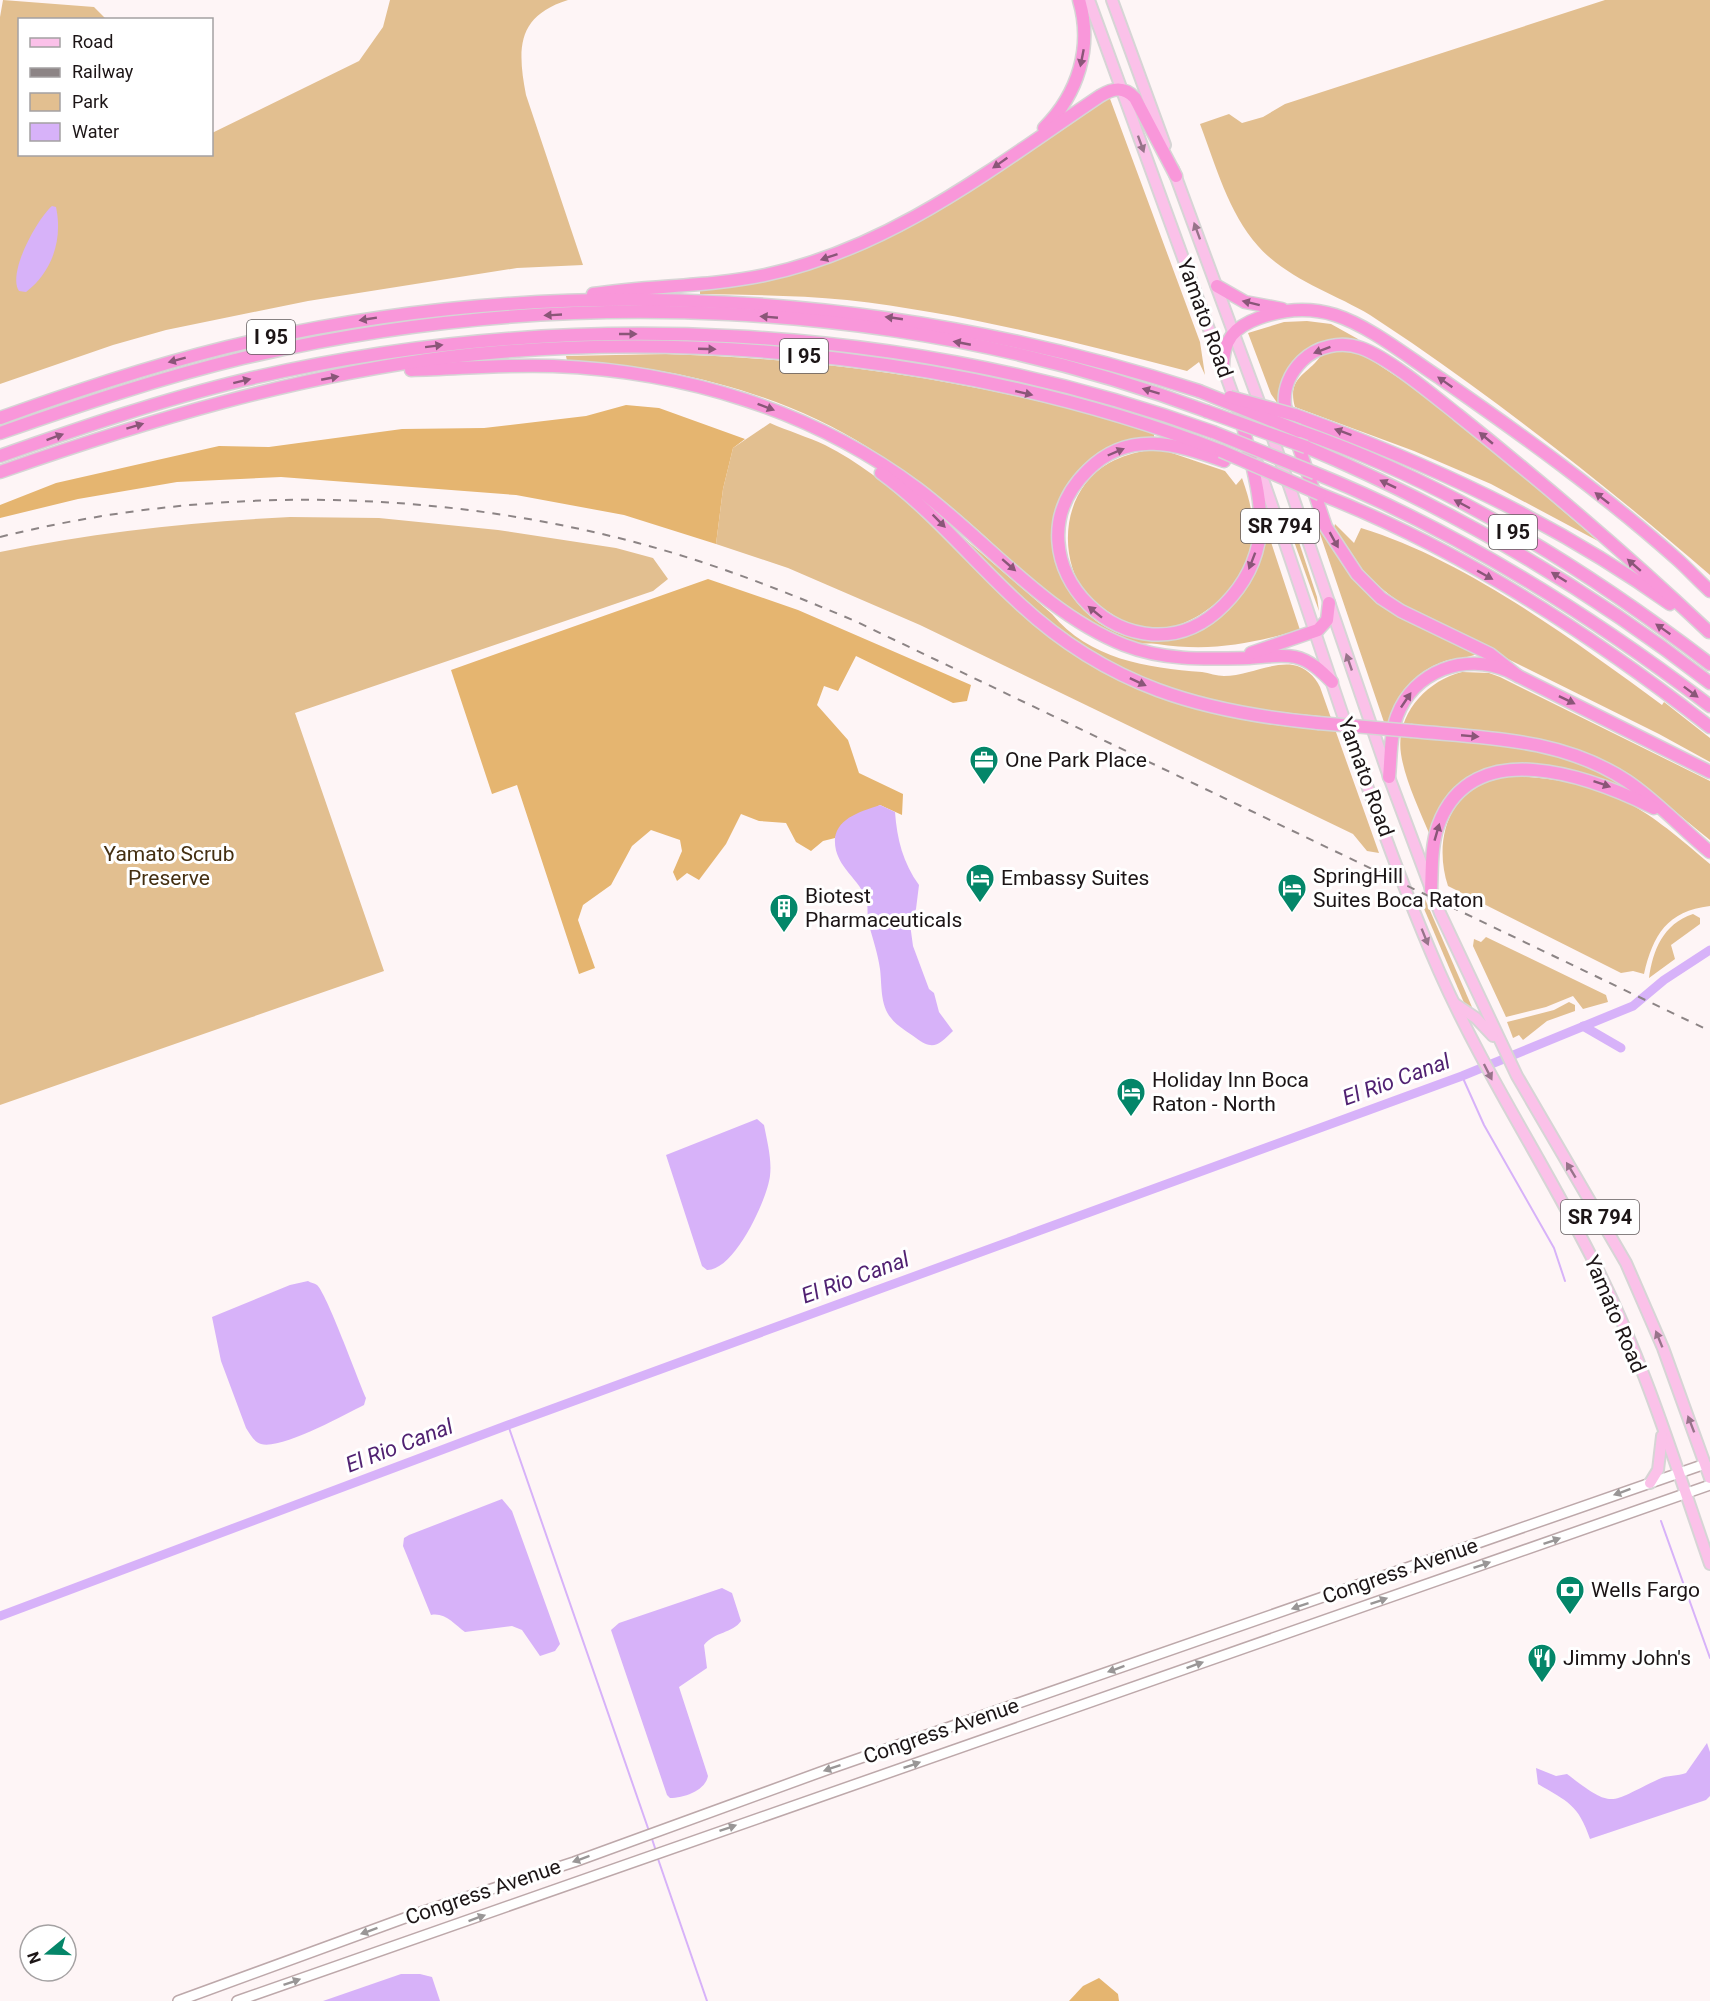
<svg xmlns="http://www.w3.org/2000/svg" width="1710" height="2001" viewBox="0 0 1710 2001" font-family="Roboto,sans-serif">
	<style>
		.green { fill: #e2bf90 }
		.forest { fill: #e5b570 }
		.water { fill: #d7b2f9 }
		.lines { fill: none; stroke-linecap: round; stroke-linejoin: round }
		.stream { stroke: #d7b2f9; stroke-width: 2 }
		.canal { stroke: #d7b2f9; stroke-width: 9 }
		.secondary-casing { stroke: #bda8aa; stroke-width: 12 }
		.primary-casing { stroke: #d6d5d5; stroke-width: 14 }
		.motorway-casing { stroke: #d6d5d5; stroke-width: 15 }
		.secondary { stroke: #fff; stroke-width: 9 }
		.primary { stroke: #fbc1e9; stroke-width: 10 }
		.motorway { stroke: #f997da; stroke-width: 12 }
		.rail { stroke: #8c8485; stroke-width: 2; stroke-dasharray: 8 8; stroke-linecap: butt }
		.motorway-bridge-casing { stroke: #d6d5d5; stroke-width: 15; stroke-linecap: butt }
		.motorway-bridge { stroke: #f997da; stroke-width: 12 }
		.oneway { fill: #8a5678 }
		.oneway2 { fill: #97748a }
		.oneway3 { fill: #999696 }
		.labels { text-anchor: middle; stroke-width: 6; stroke-linejoin: round; paint-order: stroke }
		.shield { fill: #fff; stroke: #605b5c; stroke-width: 1.5 }
		.shield-label { font-size: 20px; font-weight: bold; fill: #1c1516 }
		.street-label { font-size: 21px; fill: #1c1516; stroke: #fff }
		.poi-label { font-size: 21px; fill: #1c1516; stroke: #fff; text-anchor: start }
		.park-label { font-size: 21px; fill: #442f11; stroke: #fff }
		.water-label { font-size: 22px; font-style: italic; fill: #512272; stroke: #fff }
	</style>
	<rect width="100%" height="100%" fill="#fef5f6"/>
	<g class="green">
		<path d="M3 0 94 7 106 19 20 20V154H212V133L359 61 383 27 390 0H568C517 16 517 48 526 95L583 265 517 268 308 301 166 330 113 345 0 384V17Z"/>
		<path d="M1605 0H1710V575C1614 492 1516 415 1412 343 1398 334 1384 324 1370 315 1333 293 1287 279 1258 246 1228 212 1216 166 1200 124L1229 114 1242 123 1263 117 1285 104Z"/>
		<path d="M1109 96 1200 342 1205 375 1199 362 1187 371C1075 342 962 313 847 300 798 295 749 295 700 294V289L851 253Z"/>
		<polygon points="1307,321 1331,324 1358,339 1357,342 1341,339 1282,382 1278,404 1271,394 1248,333 1284,322"/>
		<path d="M1332 351H1351L1364 355 1417 390 1461 423 1598 541 1491 484 1414 451 1295 407C1286 376 1310 374 1321 355Z"/>
		<path d="M666 354C832 359 996 383 1154 433V439C1134 446 1102 454 1085 465 1073 473 1063 494 1059 507 1036 585 1104 658 1183 636 1198 632 1216 623 1226 611 1238 597 1255 547 1264 527H1266L1300 630C1249 644 1211 652 1157 644 1150 643 1142 644 1135 643 1071 626 1013 559 964 518 934 492 902 469 869 448 780 392 670 365 567 361L566 356Z"/>
		<path d="M770 423C788 431 808 437 825 445 865 465 901 496 934 527 976 565 1010 608 1056 642 1134 700 1228 723 1324 730L1319 716C1181 704 1097 673 998 575 988 566 960 543 958 533L1052 614C1089 659 1147 668 1202 672 1209 673 1217 676 1224 676 1247 676 1271 662 1293 665 1305 667 1315 676 1320 687L1379 853 1367 851 1353 834 920 625 788 568 716 544 723 489 733 448Z"/>
		<path d="M1148 450H1163L1225 471 1236 485 1242 478C1258 522 1259 554 1228 591 1206 617 1160 642 1126 624 1120 621 1114 615 1107 611 1101 606 1090 602 1086 595 1056 554 1063 489 1109 463 1122 456 1134 453 1148 450Z"/>
		<path d="M290 517 379 518 498 530 616 548 653 558 668 579 653 591 295 713 384 971 0 1105V552C96 532 192 522 290 517Z"/>
		<path d="M1317 518C1352 596 1404 619 1477 654 1469 658 1455 658 1445 661 1411 673 1395 698 1387 731L1315 519Z"/>
		<path d="M1335 524 1354 543 1361 528C1464 559 1575 641 1662 705L1664 702 1710 738V762L1659 734 1417 614C1377 588 1358 570 1334 528Z"/>
		<polygon points="1295,530 1317,597 1319,611 1291,533"/>
		<path d="M1462 672 1489 673 1500 677 1710 781V840C1681 817 1652 790 1620 770 1557 732 1483 732 1412 726L1415 738C1495 744 1549 744 1621 784L1620 787 1583 775 1481 773 1429 833C1419 809 1405 780 1401 754 1395 715 1426 681 1462 672Z"/>
		<path d="M1529 777C1615 784 1647 810 1710 864V906C1667 911 1653 935 1644 974L1633 971 1621 973 1448 886C1434 844 1446 791 1496 779 1506 776 1518 777 1529 777Z"/>
		<polygon points="1419,897 1425,899 1472,1007 1465,1005"/>
		<path d="M1693 914 1700 918V924L1671 945 1675 959 1649 978C1653 950 1663 924 1693 914Z"/>
		<polygon points="1486,937 1606,995 1608,1002 1583,1009 1573,996 1546,1007 1506,1017 1473,946 1474,939 1481,942"/>
		<polygon points="1569,1002 1575,1005 1575,1011 1547,1021 1523,1040 1519,1035 1513,1038 1507,1022 1554,1010"/>
	</g>
	<g class="forest">
		<polygon points="626,405 659,408 745,439 733,448 723,489 716,544 624,515 516,495 281,477 177,482 78,499 0,518 0,505 56,483 219,446 269,447 402,429 484,428 586,416"/>
		<polygon points="708,579 798,610 971,685 967,701 953,703 856,656 838,691 824,686 817,705 848,740 859,773 903,794 902,815 880,805 840,827 835,838 823,841 811,851 796,842 786,823 759,821 741,814 726,844 699,880 687,873 677,881 673,872 682,851 680,840 651,830 632,846 611,885 583,905 578,920 595,968 579,974 517,785 492,794 451,670"/>
		<polygon points="1099,1978 1118,1994 1119,2001 1069,2001 1083,1986"/>
	</g>
	<g class="water">
		<path d="M52 206 56 207C63 240 52 272 26 292L19 291C7 273 37 219 52 206Z"/>
		<path d="M880 805 895 812C897 839 903 863 919 885L916 909 910 924 913 946 929 989 934 993 939 1012 953 1031C939 1045 933 1051 916 1038 908 1032 897 1026 891 1018 880 1005 882 985 880 969 878 954 873 940 869 925 867 918 868 910 867 902 861 878 833 867 835 838 838 817 863 811 880 805Z"/>
		<path d="M757 1119 764 1125C767 1141 772 1159 770 1176 767 1200 734 1271 707 1270L702 1266 666 1155Z"/>
		<path d="M308 1281C311 1283 314 1283 317 1285 326 1292 358 1380 366 1398L364 1405C344 1415 281 1450 261 1444 254 1442 250 1434 246 1428L221 1361 212 1317 290 1285Z"/>
		<path d="M502 1499 512 1511 560 1644 555 1651 540 1656 522 1630 512 1626 465 1632C455 1625 445 1612 431 1615L403 1546 404 1538 409 1535Z"/>
		<path d="M722 1588 732 1593 741 1621C733 1633 714 1632 704 1645L707 1668 679 1687 708 1776C705 1791 684 1798 670 1798L667 1795 611 1630 619 1623Z"/>
		<path d="M1707 1743 1710 1752V1796L1706 1800 1590 1839C1578 1804 1568 1802 1538 1784L1536 1768 1556 1776 1567 1774C1615 1811 1609 1802 1659 1779 1667 1775 1678 1776 1686 1773Z"/>
		<polygon points="401,1974 420,1974 432,1977 440,2001 323,2001"/>
	</g>
	<g class="lines">
		<g class="stream">
			<polyline points="1462,1076 1484,1125 1554,1248 1565,1281"/>
			<polyline points="508,1425 649,1831"/>
			<polyline points="1661,1521 1710,1658"/>
			<polyline points="651,1836 656,1851"/>
			<polyline points="657,1856 707,2001"/>
		</g>
		<g class="canal">
			<polyline points="1583,1026 1621,1048"/>
			<polyline points="0,1616 508,1425 1462,1076 1633,1006 1664,980 1710,950"/>
		</g>
		<g class="secondary-casing">
			<g id="secondary">
				<polyline points="178,2001 424,1911 574,1862 829,1769 1705,1464"/>
				<polyline points="237,2001 1710,1485"/>
			</g>
		</g>
		<g class="primary-casing">
			<g id="primary">
				<polyline points="1089,0 1245,428"/>
				<polyline points="1112,0 1165,145"/>
				<polyline points="1173,169 1262,410"/>
				<polyline points="1270,430 1389,777 1440,913 1517,1076 1626,1263 1663,1348 1710,1478"/>
				<path d="M1257 463C1318 632 1367 806 1439 971 1485 1075 1549 1170 1599 1272 1645 1365 1676 1466 1710 1564"/>
				<polyline points="1455,1004 1476,1018 1493,1036"/>
				<polyline points="1650,1483 1658,1470 1662,1436"/>
			</g>
		</g>
		<g class="motorway-casing">
			<g id="motorway">
				<path d="M1044 128C1078 94 1093 47 1079 0"/>
				<polyline points="1217,286 1245,302 1282,309"/>
				<path d="M593 294C651 285 708 287 765 275 892 248 994 167 1100 96 1113 88 1124 86 1135 98L1176 176"/>
				<path d="M1223 367C1223 340 1234 327 1259 318 1284 309 1309 307 1335 315 1370 326 1409 358 1440 378 1522 435 1603 493 1678 560 1689 570 1699 581 1710 591"/>
				<path d="M411 370C458 369 505 364 553 366 684 371 812 410 918 489 986 540 1044 613 1124 645 1165 661 1206 659 1249 658 1264 657 1281 654 1295 657 1310 660 1322 672 1332 682"/>
				<path d="M1295 415C1428 463 1555 522 1670 604"/>
				<path d="M0 418C83 388 167 360 253 341 567 271 894 292 1199 391"/>
				<path d="M1299 431C1447 482 1586 569 1710 664"/>
				<path d="M0 433C80 405 160 378 243 358 558 284 902 297 1206 411"/>
				<path d="M1306 447C1450 508 1586 587 1710 683"/>
				<path d="M0 456C80 428 161 400 244 380 563 305 905 321 1213 432"/>
				<path d="M1224 461C1176 444 1129 429 1088 470 997 559 1135 695 1224 605 1244 585 1257 560 1260 533 1263 497 1249 456 1242 421"/>
				<path d="M0 472C146 421 295 376 449 357 698 328 987 360 1221 451"/>
				<path d="M881 473C933 511 973 561 1020 604 1108 686 1201 712 1318 723"/>
				<path d="M1315 473C1458 531 1588 613 1710 706"/>
				<path d="M1320 494C1461 549 1591 634 1710 727"/>
				<polyline points="1251,653 1318,630 1327,620 1329,603"/>
				<path d="M1518 676 1490 654 1401 611 1381 598 1357 574 1326 527 1285 406C1283 389 1290 373 1302 361 1317 346 1341 341 1361 348 1389 358 1434 396 1458 415 1544 484 1629 556 1709 632"/>
				<path d="M1412 731C1486 738 1562 738 1627 781 1657 801 1682 829 1710 852"/>
				<path d="M1389 777C1391 757 1390 735 1397 716 1414 671 1465 652 1508 671L1710 772"/>
				<path d="M1431 890C1432 869 1431 846 1438 826 1472 732 1591 777 1654 808"/>
			</g>
		</g>
		<use href="#secondary" class="secondary"/>
		<use href="#primary" class="primary"/>
		<use href="#motorway" class="motorway"/>
		<path class="rail" d="M0 537C208 485 431 488 638 543 713 563 784 591 855 621L1710 1031"/>
		<g class="motorway-bridge-casing">
			<g id="motorway-bridge">
				<polyline points="1199,391 1299,431"/>
				<polyline points="1230,397 1295,415"/>
				<polyline points="1206,411 1306,447"/>
				<polyline points="1213,432 1315,473"/>
				<polyline points="1221,451 1320,494"/>
				<polyline points="1318,723 1412,731"/>
			</g>
		</g>
		<use href="#motorway-bridge" class="motorway-bridge"/>
	</g>
	<defs><path id="oneway-solid" d="M-6-.8H1V-3.2L6.5 0L1 3.2V.8H-6Z" transform="scale(1.5)"/></defs>
	<g class="oneway">
		<use href="#oneway-solid" transform="translate(1082 58) rotate(101)"/>
		<use href="#oneway-solid" transform="translate(1000 163) rotate(145)"/>
		<use href="#oneway-solid" transform="translate(829 257) rotate(161)"/>
		<use href="#oneway-solid" transform="translate(1251 303) rotate(-166)"/>
		<use href="#oneway-solid" transform="translate(553 315) rotate(177)"/>
		<use href="#oneway-solid" transform="translate(769 317) rotate(-175)"/>
		<use href="#oneway-solid" transform="translate(894 318) rotate(-172)"/>
		<use href="#oneway-solid" transform="translate(368 319) rotate(171)"/>
		<use href="#oneway-solid" transform="translate(628 334)"/>
		<use href="#oneway-solid" transform="translate(962 343) rotate(-169)"/>
		<use href="#oneway-solid" transform="translate(434 346) rotate(-7)"/>
		<use href="#oneway-solid" transform="translate(707 349) rotate(2)"/>
		<use href="#oneway-solid" transform="translate(1322 350) rotate(159)"/>
		<use href="#oneway-solid" transform="translate(177 360) rotate(165)"/>
		<use href="#oneway-solid" transform="translate(330 378) rotate(-11)"/>
		<use href="#oneway-solid" transform="translate(242 381) rotate(-14)"/>
		<use href="#oneway-solid" transform="translate(1445 382) rotate(-145)"/>
		<use href="#oneway-solid" transform="translate(1151 391) rotate(-163)"/>
		<use href="#oneway-solid" transform="translate(1024 393) rotate(13)"/>
		<use href="#oneway-solid" transform="translate(766 407) rotate(21)"/>
		<use href="#oneway-solid" transform="translate(135 426) rotate(-17)"/>
		<use href="#oneway-solid" transform="translate(1343 432) rotate(-160)"/>
		<use href="#oneway-solid" transform="translate(55 437) rotate(-20)"/>
		<use href="#oneway-solid" transform="translate(1486 438) rotate(-140)"/>
		<use href="#oneway-solid" transform="translate(1116 452) rotate(-23)"/>
		<use href="#oneway-solid" transform="translate(1388 484) rotate(-154)"/>
		<use href="#oneway-solid" transform="translate(1602 498) rotate(-142)"/>
		<use href="#oneway-solid" transform="translate(1462 504) rotate(-152)"/>
		<use href="#oneway-solid" transform="translate(939 521) rotate(45)"/>
		<use href="#oneway-solid" transform="translate(1334 540) rotate(61)"/>
		<use href="#oneway-solid" transform="translate(1252 561) rotate(111)"/>
		<use href="#oneway-solid" transform="translate(1009 565) rotate(41)"/>
		<use href="#oneway-solid" transform="translate(1634 565) rotate(-139)"/>
		<use href="#oneway-solid" transform="translate(1485 575) rotate(29)"/>
		<use href="#oneway-solid" transform="translate(1559 577) rotate(-148)"/>
		<use href="#oneway-solid" transform="translate(1095 612) rotate(-141)"/>
		<use href="#oneway-solid" transform="translate(1663 629) rotate(-145)"/>
		<use href="#oneway-solid" transform="translate(1138 682) rotate(25)"/>
		<use href="#oneway-solid" transform="translate(1691 692) rotate(37)"/>
		<use href="#oneway-solid" transform="translate(1406 700) rotate(-56)"/>
		<use href="#oneway-solid" transform="translate(1567 700) rotate(26)"/>
		<use href="#oneway-solid" transform="translate(1470 736) rotate(5)"/>
		<use href="#oneway-solid" transform="translate(1602 784) rotate(19)"/>
		<use href="#oneway-solid" transform="translate(1437 832) rotate(-74)"/>
	</g>
	<g class="oneway2">
		<use href="#oneway-solid" transform="translate(1141 144) rotate(70)"/>
		<use href="#oneway-solid" transform="translate(1197 231) rotate(-110)"/>
		<use href="#oneway-solid" transform="translate(1349 662) rotate(-109)"/>
		<use href="#oneway-solid" transform="translate(1425 937) rotate(68)"/>
		<use href="#oneway-solid" transform="translate(1488 1072) rotate(63)"/>
		<use href="#oneway-solid" transform="translate(1571 1170) rotate(-121)"/>
		<use href="#oneway-solid" transform="translate(1659 1339) rotate(-112)"/>
		<use href="#oneway-solid" transform="translate(1691 1424) rotate(-111)"/>
	</g>
	<g class="oneway3">
		<use href="#oneway-solid" transform="translate(1622 1492) rotate(160)"/>
		<use href="#oneway-solid" transform="translate(1552 1541) rotate(-19)"/>
		<use href="#oneway-solid" transform="translate(1482 1565) rotate(-19)"/>
		<use href="#oneway-solid" transform="translate(1379 1601) rotate(-19)"/>
		<use href="#oneway-solid" transform="translate(1300 1606) rotate(161)"/>
		<use href="#oneway-solid" transform="translate(1195 1665) rotate(-20)"/>
		<use href="#oneway-solid" transform="translate(1116 1669) rotate(160)"/>
		<use href="#oneway-solid" transform="translate(912 1765) rotate(-19)"/>
		<use href="#oneway-solid" transform="translate(832 1768) rotate(161)"/>
		<use href="#oneway-solid" transform="translate(728 1828) rotate(-19)"/>
		<use href="#oneway-solid" transform="translate(581 1859) rotate(160)"/>
		<use href="#oneway-solid" transform="translate(477 1918) rotate(-20)"/>
		<use href="#oneway-solid" transform="translate(369 1931) rotate(160)"/>
		<use href="#oneway-solid" transform="translate(292 1982) rotate(-19)"/>
	</g>
	<defs>
		<g id="office-pin" transform="scale(1.5)"><path d="M0 17L-7.5 6A9.5 9.5 0 1 1 7.5 6Z" fill="#048669" stroke="#fff"/><path d="M-6-3h4V-5.5h4V-3h4V5H-6ZM-1-4.5V-3h2v-1.5ZM-6 0V1H6V0Z" fill="#fff"/></g>
		<g id="hotel-pin" transform="scale(1.5)"><path d="M0 17L-7.5 6A9.5 9.5 0 1 1 7.5 6Z" fill="#048669" stroke="#fff"/><path d="M-6-4.5h1.5V1H6V5H4.5V3h-9V5H-6ZM-4 0a1.8 1.8 0 1 1 3.6 0ZM.5 0V-2.5h3Q6-2.5 6 0Z" fill="#fff"/></g>
		<g id="building-pin" transform="scale(1.5)"><path d="M0 17L-7.5 6A9.5 9.5 0 1 1 7.5 6Z" fill="#048669" stroke="#fff"/><path d="M-4-6H4V6H1V3H-1V6H-4ZM-2.5-4.3h1.7v1.8h-1.7ZM.8-4.3h1.7v1.8H.8ZM-2.5-1h1.7V.8h-1.7ZM.8-1h1.7V.8H.8Z" fill="#fff"/></g>
		<g id="bank-pin" transform="scale(1.5)"><path d="M0 17L-7.5 6A9.5 9.5 0 1 1 7.5 6Z" fill="#048669" stroke="#fff"/><path d="M-6-4H6V4H-6ZM0-2.3a2.3 2.3 0 1 0 0 4.6a2.3 2.3 0 1 0 0-4.6Z" fill="#fff"/></g>
		<g id="restaurant-pin" transform="scale(1.5)"><path d="M0 17L-7.5 6A9.5 9.5 0 1 1 7.5 6Z" fill="#048669" stroke="#fff"/><path d="M-5-6h1v4h1v-4h1v4h1v-4h1v5L-1.5 .5V6h-2V.5L-5-1ZM5-6V6H3V1.5H1.5Q1.5-4 5-6Z" fill="#fff"/></g>
	</defs>
	<g fill-rule="evenodd">
		<use href="#office-pin" x="984" y="760"/>
		<use href="#hotel-pin" x="980" y="878"/>
		<use href="#hotel-pin" x="1292" y="888"/>
		<use href="#building-pin" x="784" y="908"/>
		<use href="#hotel-pin" x="1131" y="1092"/>
		<use href="#bank-pin" x="1570" y="1590"/>
		<use href="#restaurant-pin" x="1542" y="1658"/>
	</g>
	<g class="labels">
		<g class="shield">
			<rect x="247" y="320" width="48" height="34" rx="4.5"/>
			<rect x="780" y="339" width="48" height="34" rx="4.5"/>
			<rect x="1241" y="509" width="78" height="34" rx="4.5"/>
			<rect x="1489" y="515" width="48" height="34" rx="4.5"/>
			<rect x="1561" y="1200" width="78" height="34" rx="4.5"/>
		</g>
		<g class="shield-label">
			<text x="271" y="344">I 95</text>
			<text x="804" y="363">I 95</text>
			<text x="1280" y="533">SR 794</text>
			<text x="1513" y="539">I 95</text>
			<text x="1600" y="1224">SR 794</text>
		</g>
		<g class="street-label">
			<text transform="translate(1205 318) rotate(70)" y="7">Yamato Road</text>
			<text transform="translate(1366 777) rotate(70)" y="7">Yamato Road</text>
			<text transform="translate(1615 1314) rotate(67)" y="7">Yamato Road</text>
			<text transform="translate(1400 1571) rotate(-19)" y="7">Congress Avenue</text>
			<text transform="translate(941 1731) rotate(-19)" y="7">Congress Avenue</text>
			<text transform="translate(483 1892) rotate(-19)" y="7">Congress Avenue</text>
		</g>
		<g class="poi-label">
			<text x="1005" y="767">One Park Place</text>
			<text x="1313" y="883">SpringHill<tspan x="1313" dy="24">Suites Boca Raton</tspan></text>
			<text x="1001" y="885">Embassy Suites</text>
			<text x="805" y="903">Biotest<tspan x="805" dy="24">Pharmaceuticals</tspan></text>
			<text x="1152" y="1087">Holiday Inn Boca<tspan x="1152" dy="24">Raton - North</tspan></text>
			<text x="1591" y="1597">Wells Fargo</text>
			<text x="1563" y="1665">Jimmy John's</text>
		</g>
		<g class="park-label">
			<text x="169" y="861">Yamato Scrub<tspan x="169" dy="24">Preserve</tspan></text>
		</g>
		<g class="water-label">
			<text transform="translate(1396 1079) rotate(-20)" y="8">El Rio Canal</text>
			<text transform="translate(855 1277) rotate(-20)" y="8">El Rio Canal</text>
			<text transform="translate(399 1445) rotate(-21)" y="8">El Rio Canal</text>
		</g>
	</g>
	<rect x="18" y="18" width="195" height="138" fill="#ffffff" stroke="#a4a1a2" stroke-width="1.5"/>
	<rect x="30" y="38" width="30" height="9" fill="#fbc1e9" stroke="#a4a1a2" stroke-width="1.5"/>
	<text x="72" y="48" font-size="18" fill="#1c1516">Road</text>
	<rect x="30" y="68" width="30" height="9" fill="#8c8485" stroke="#a4a1a2" stroke-width="1.5"/>
	<text x="72" y="78" font-size="18" fill="#1c1516">Railway</text>
	<rect x="30" y="93" width="30" height="18" fill="#e2bf90" stroke="#a4a1a2" stroke-width="1.5"/>
	<text x="72" y="108" font-size="18" fill="#1c1516">Park</text>
	<rect x="30" y="123" width="30" height="18" fill="#d7b2f9" stroke="#a4a1a2" stroke-width="1.5"/>
	<text x="72" y="138" font-size="18" fill="#1c1516">Water</text>
	<g transform="translate(48 1953) rotate(251)"><circle r="28" fill="#ffffff" stroke="#a4a1a2" stroke-width="1.5"/>
	<path d="M0-4.5L10 22L0 15L-10 22Z" fill="#048669"/>
	<text y="-9" font-size="16" font-weight="bold" text-anchor="middle" fill="#1c1516">N</text>
	</g>
</svg>
